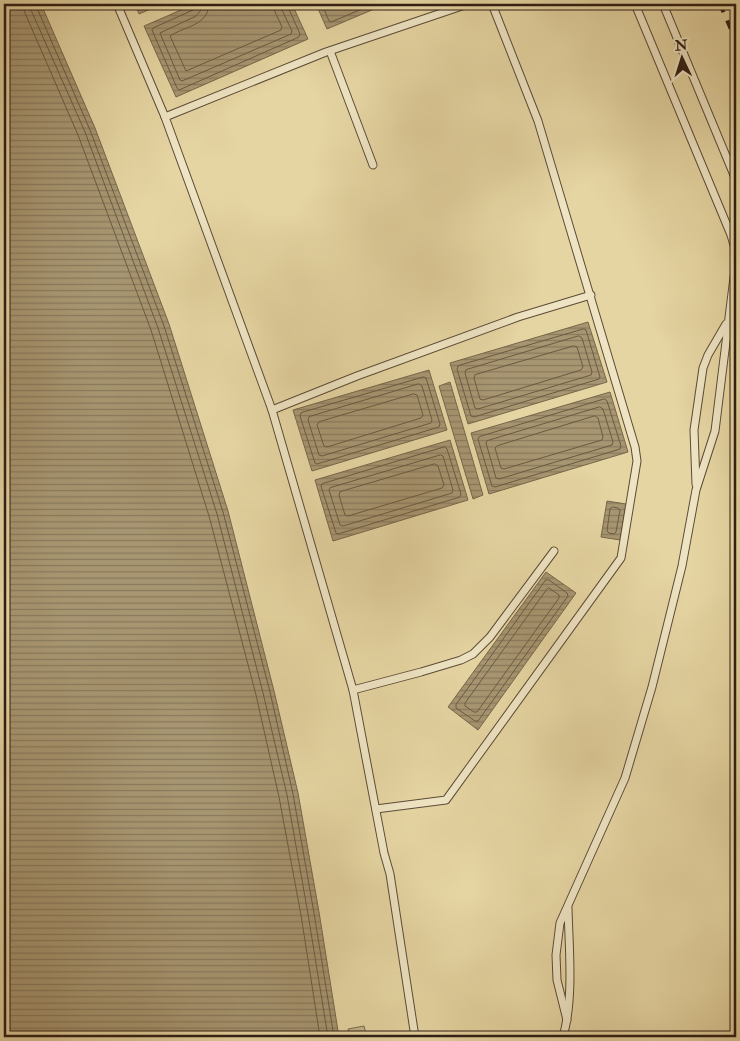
<svg xmlns="http://www.w3.org/2000/svg" width="740" height="1041" viewBox="0 0 740 1041" font-family="'IM FELL Double Pica',serif">
	<style>
		.grass { fill: #c6b68a; stroke: #7a6a4e }
		.water { fill: url(#water-rules); stroke: #77664b }
		.lines { fill: none; stroke-linecap: round; stroke-linejoin: round }
		.shore { stroke: #6b5a42; stroke-width: 1 }
		.service-casing { stroke: #5c4b37; stroke-width: 9 }
		.service { stroke: #eee4c3; stroke-width: 7 }
		.rail { stroke: #2f1d13; stroke-width: 4; stroke-dasharray: 9 9; stroke-linecap: butt }
	</style>
	<defs>
		<pattern id="water-rules" width="6" height="5" patternUnits="userSpaceOnUse" patternTransform="scale(1.25)"><rect width="6" height="5" fill="#a79671"/><path d="M0 2.5h6" fill="none" stroke="#887a5c"/></pattern>
	</defs>
	<rect width="100%" height="100%" fill="#e5d5a2"/>
	<filter id="stains"><feTurbulence type="fractalNoise" baseFrequency=".004" numOctaves="4"/><feColorMatrix values="0 0 0 0 .2 0 0 0 0 .09 0 0 0 0 .02 0 0 0 .5 -.17"/></filter>
	<radialGradient id="worn" r=".72"><stop offset=".6" stop-color="#630" stop-opacity="0"/><stop offset="1" stop-color="#630" stop-opacity=".3"/></radialGradient>
	<polygon class="grass" points="364,1026 367,1037 350,1037 348,1029"/>
	<g class="water">
		<polygon points="4,4 41,4 95,128 169,324 228,511 274,691 298,793 319,912 339,1037 4,1037"/>
		<polygon points="135,4 162,4 139,14"/>
		<polygon points="195,4 292,4 308,39 176,97 144,26"/>
		<polygon points="316,4 386,4 327,29"/>
		<polygon points="588,322 607,382 468,424 450,363"/>
		<polygon points="429,370 447,430 312,471 293,410"/>
		<polygon points="450,382 483,495 473,499 439,386"/>
		<polygon points="610,392 628,452 489,494 471,433"/>
		<polygon points="450,440 468,500 333,541 315,480"/>
		<polygon points="607,501 626,504 620,540 601,537"/>
		<polygon points="546,572 576,593 478,730 448,707"/>
	</g>
	<g class="lines">
		<g class="shore">
			<polyline points="23,4 25,13 78,135 151,330 209,516 256,695 279,797 301,915 320,1037"/>
			<polyline points="30,4 31,10 85,132 158,328 217,514 263,693 287,795 308,914 328,1037"/>
			<polyline points="37,4 37,8 90,130 164,326 223,512 270,692 293,794 314,913 334,1037"/>
			<polyline points="196,4 195,8 193,10 153,28 152,30 177,88 179,90 299,37 300,34 288,7 288,4"/>
			<polyline points="202,4 201,10 196,16 160,33 180,80 182,81 291,34 292,31 282,10 281,4"/>
			<path d="M209 4C208 26 185 26 170 36L186 71 281 30 282 27 275 12 274 4"/>
			<polyline points="322,4 329,21 331,22 374,4"/>
			<polygon points="584,329 586,330 600,377 599,379 474,417 471,416 457,369 458,366"/>
			<polygon points="579,336 582,338 592,372 591,375 478,409 475,408 465,373 466,370"/>
			<polygon points="574,346 577,347 583,367 581,370 483,400 480,399 474,378 475,375"/>
			<polygon points="424,377 426,378 440,424 439,427 317,464 315,463 300,416 301,413"/>
			<polygon points="419,384 422,386 432,420 431,423 322,456 319,455 308,420 309,417"/>
			<polygon points="414,394 417,395 423,415 421,418 327,447 324,446 317,425 319,422"/>
			<polygon points="605,399 607,401 621,446 620,449 495,487 492,486 478,439 479,437"/>
			<polygon points="600,407 603,409 613,442 612,445 499,479 496,478 486,443 487,441"/>
			<polygon points="595,416 598,418 603,437 602,440 504,469 501,468 495,448 497,446"/>
			<polygon points="445,447 447,449 461,494 460,497 338,534 336,533 321,486 322,484"/>
			<polygon points="441,455 443,456 453,490 452,493 343,526 340,525 329,490 330,488"/>
			<polygon points="435,464 438,466 444,485 442,488 348,516 345,515 339,495 340,492"/>
			<polygon points="613,507 618,508 620,510 616,532 614,534 609,533 607,531 610,509"/>
			<polygon points="546,580 549,580 567,593 568,596 478,721 475,721 456,708 456,705"/>
			<polygon points="549,588 559,595 559,598 477,712 474,712 465,706 465,703 547,589"/>
		</g>
		<g class="service-casing">
			<g id="service">
				<polyline points="117,4 165,117 272,410 353,690 384,853 390,874 415,1037"/>
				<polyline points="663,4 736,180"/>
				<polyline points="330,51 373,165"/>
				<polyline points="165,117 326,52 468,4"/>
				<polyline points="272,410 357,376 518,317 591,295"/>
				<polyline points="696,484 694,430 703,368 708,355 726,324"/>
				<polyline points="353,690 421,672 461,660 473,654 490,637 554,551"/>
				<polyline points="376,809 446,800 621,558 637,461 635,447 538,121 492,4"/>
				<polyline points="567,1020 557,980 556,955 560,923 625,778 652,687 682,566 696,490 715,431 736,261 736,252 731,235 635,4"/>
				<path d="M563 1037C574 998 569 949 568 908"/>
			</g>
		</g>
		<use href="#service" class="service"/>
		<g class="rail">
			<polyline points="720,4 736,41"/>
			<polyline points="732,4 736,13"/>
		</g>
	</g>
	<rect width="740" height="1041" fill="none" stroke="#e5d5a2" stroke-width="20"/>
	<rect x="5" y="5" width="730" height="1031" fill="none" stroke="#2f1d13" stroke-width="2.5"/>
	<rect x="10" y="10" width="720" height="1021" fill="none" stroke="#2f1d13"/>
	<g transform="translate(682 58) rotate(356)" stroke="#eee4c3" stroke-width="4" paint-order="stroke">
	<path d="M0-4L9 19L0 12L-9 19Z" fill="#2f1d13"/>
	<text y="-8" font-size="14" font-weight="bold" text-anchor="middle" fill="#2f1d13">N</text>
	</g>
	<rect width="100%" height="100%" filter="url(#stains)"/>
	<rect width="100%" height="100%" fill="url(#worn)"/>
</svg>
